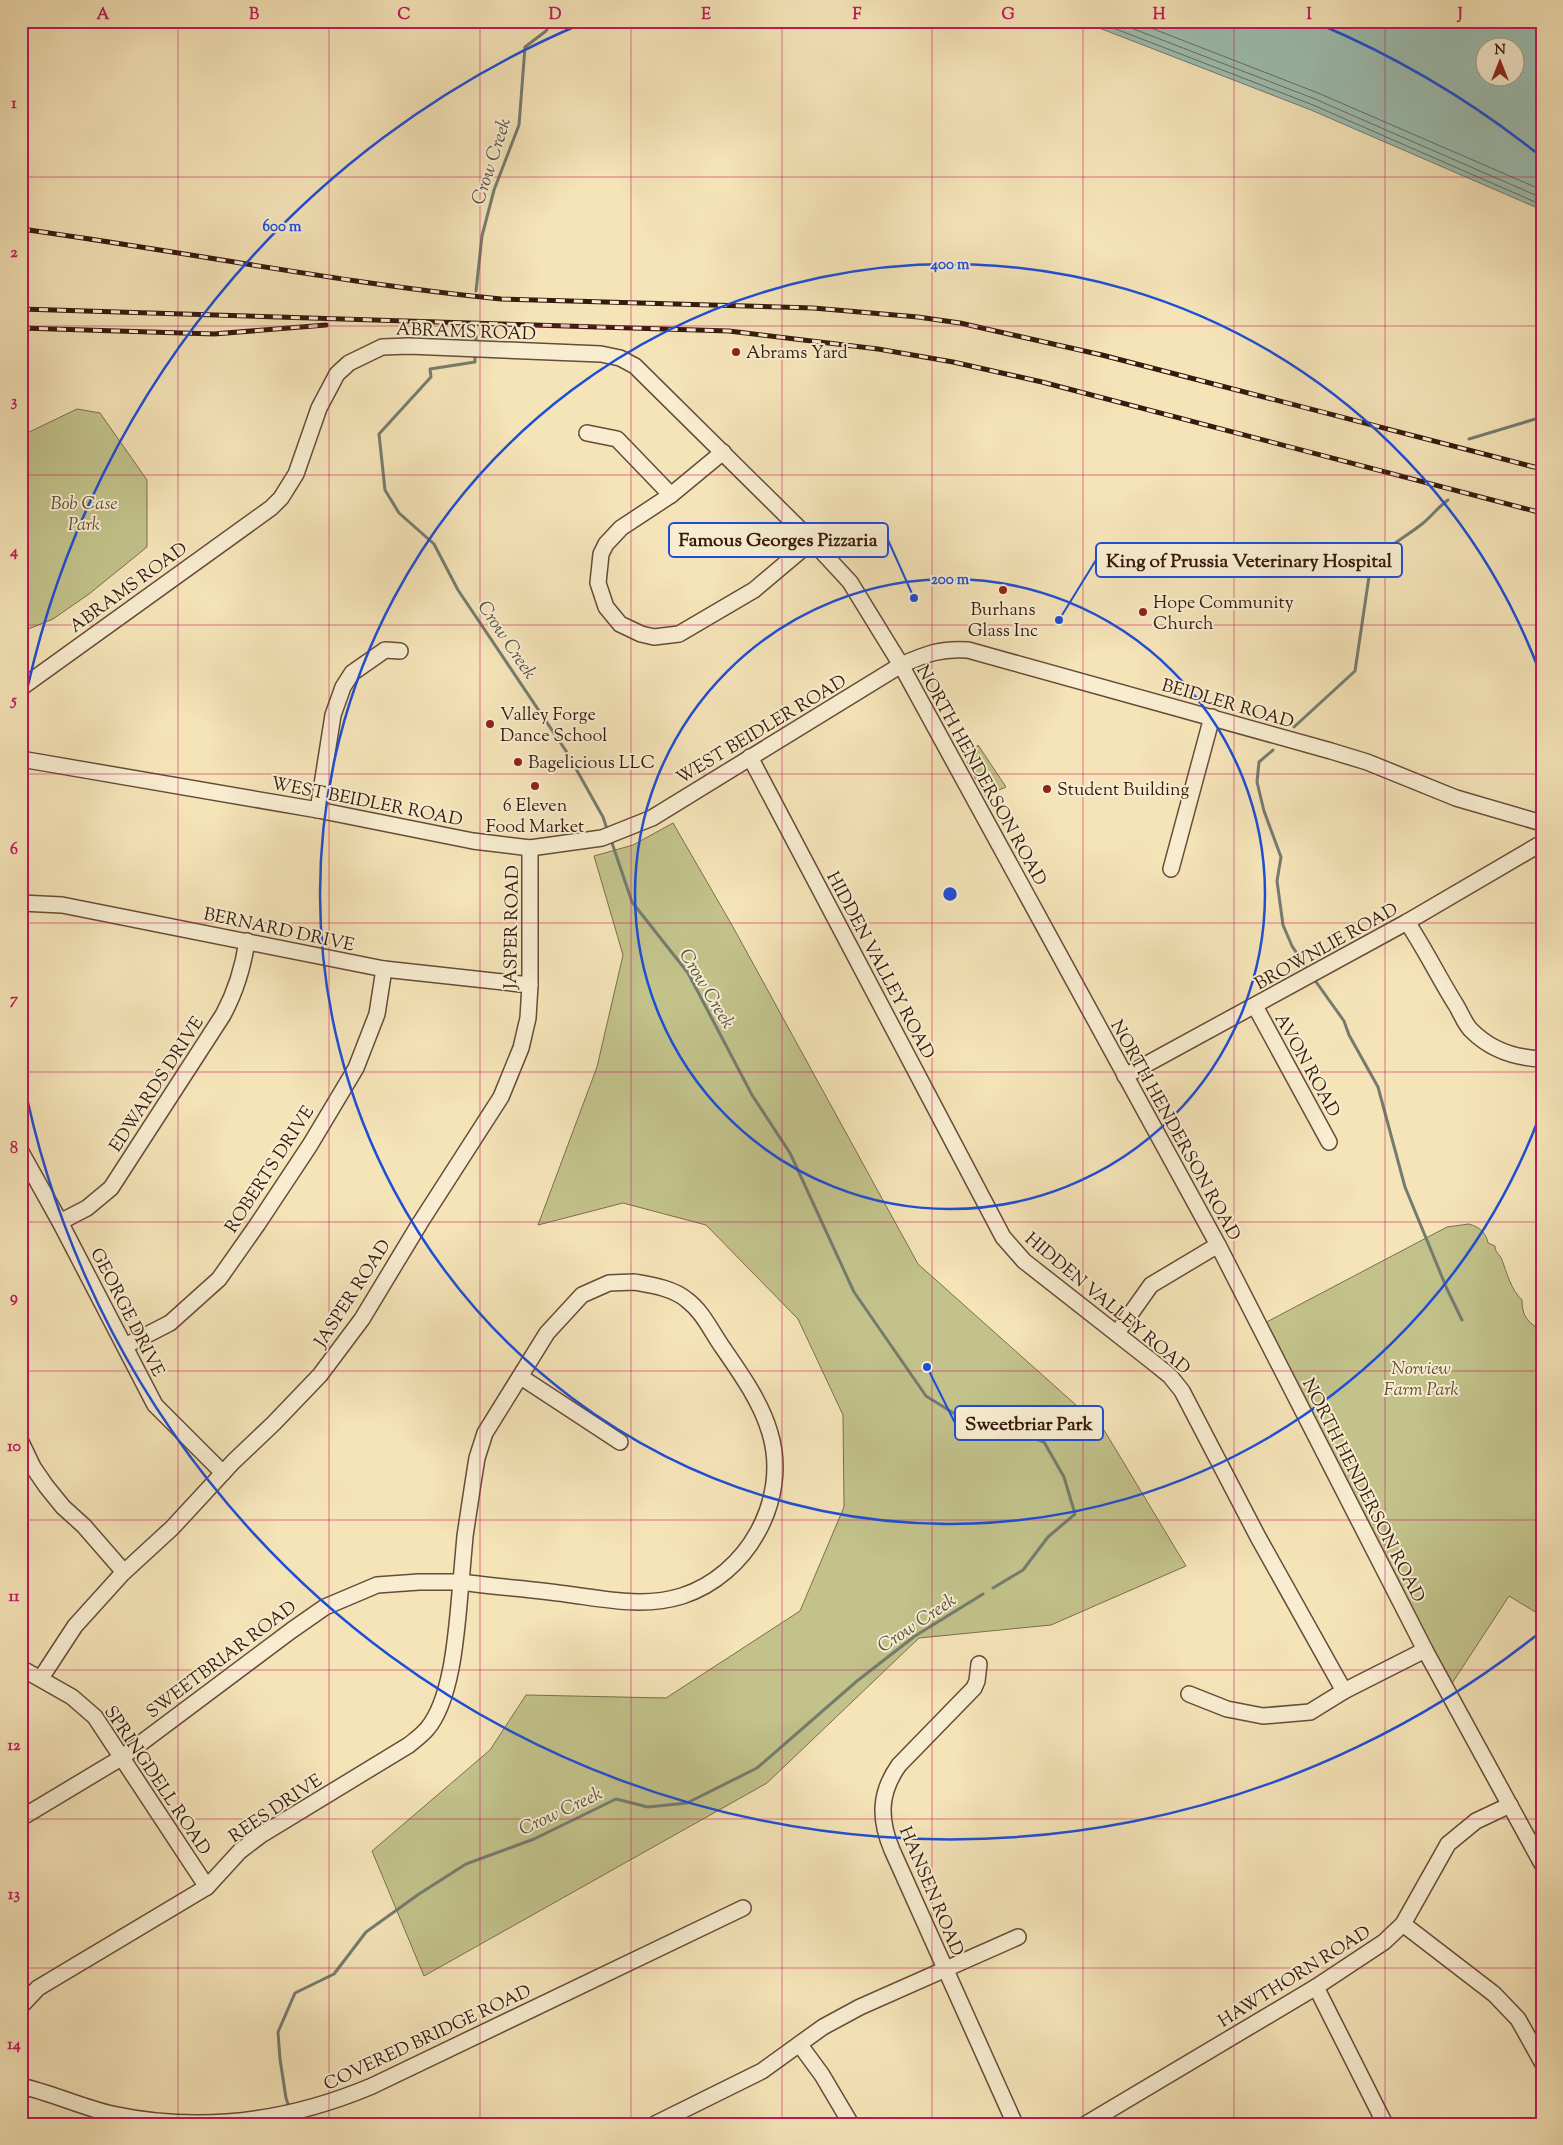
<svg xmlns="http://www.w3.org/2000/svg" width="1563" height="2145" viewBox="0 0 1563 2145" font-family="'Sorts Mill Goudy',serif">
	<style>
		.green { fill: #c2c28a; stroke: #7c6e4c }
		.water { fill: #9cbeb1; stroke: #747c70; fill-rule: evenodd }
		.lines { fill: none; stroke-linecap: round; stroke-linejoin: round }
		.shore { stroke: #6a6c60; stroke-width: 1 }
		.stream { stroke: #747c70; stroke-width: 3 }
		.minor-casing { stroke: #664c38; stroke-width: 18 }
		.minor { stroke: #f8edd1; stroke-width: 15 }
		.rail-casing { stroke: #371a0e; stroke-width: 5 }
		.rail { stroke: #f8edd1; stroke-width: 3; stroke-dasharray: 9; stroke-linecap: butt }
		.grid { fill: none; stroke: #c2185b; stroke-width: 1; stroke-opacity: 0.55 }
		.ring { fill: none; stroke: #1d4ed8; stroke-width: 2.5 }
		.poi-dot { fill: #8f2418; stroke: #f8edd1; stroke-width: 2 }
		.labels { text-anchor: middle; stroke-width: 4; stroke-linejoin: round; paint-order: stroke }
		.street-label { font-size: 18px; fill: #371a0e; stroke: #f8edd1 }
		.poi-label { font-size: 18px; fill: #371a0e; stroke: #f8edd1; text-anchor: start }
		.park-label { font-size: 18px; font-style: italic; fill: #614c33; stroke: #f8edd1 }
		.water-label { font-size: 19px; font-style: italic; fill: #5a5347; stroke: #f8edd1 }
		.centre { fill: #1d4ed8; stroke: #f8edd1; stroke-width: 2.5 }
		.ring-label { font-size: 15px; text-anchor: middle; font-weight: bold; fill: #1d4ed8; stroke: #f8edd1; stroke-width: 4; stroke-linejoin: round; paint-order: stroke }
		.leader { fill: none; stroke: #1d4ed8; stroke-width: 2 }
		.callout-dot { fill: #1d4ed8; stroke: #f8edd1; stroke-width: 2 }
		.callout { fill: #f8edd1; stroke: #1d4ed8; stroke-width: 2 }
		.callout-label { font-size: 19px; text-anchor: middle; font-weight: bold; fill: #371a0e }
		.neatline { fill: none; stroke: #c2185b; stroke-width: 2 }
		.grid-label { font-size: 16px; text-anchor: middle; font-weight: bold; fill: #c2185b }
	</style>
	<rect width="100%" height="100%" fill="#f5e4b8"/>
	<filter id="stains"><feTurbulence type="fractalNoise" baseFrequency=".004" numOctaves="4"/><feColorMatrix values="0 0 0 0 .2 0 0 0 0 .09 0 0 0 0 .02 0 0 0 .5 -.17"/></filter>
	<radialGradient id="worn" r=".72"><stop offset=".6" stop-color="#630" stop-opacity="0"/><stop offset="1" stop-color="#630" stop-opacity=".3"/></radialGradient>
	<g class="green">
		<polygon points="77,409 100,413 147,480 147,547 89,594 53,619 21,632 21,436"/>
		<polygon points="978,745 1006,787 985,796 967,763"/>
		<polygon points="673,823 733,927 918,1264 1104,1430 1186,1566 1051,1625 919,1638 767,1783 424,1976 372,1851 490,1750 526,1695 666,1698 800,1611 844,1507 843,1415 798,1319 706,1225 623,1203 538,1225 597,1067 623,955 594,856 633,845"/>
		<path d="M1469 1224C1479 1227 1486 1232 1488 1243L1495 1246C1495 1253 1500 1254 1502 1260 1507 1273 1511 1290 1522 1300 1522 1312 1525 1320 1536 1327L1542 1349V1616L1509 1596 1447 1691 1259 1326 1447 1227Z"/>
	</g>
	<path class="water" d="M1081 21H1542V210L1311 110ZM1486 48H1516V78H1486Z"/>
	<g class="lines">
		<g class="shore">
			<polyline points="1095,21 1313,105 1542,205"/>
			<polyline points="1113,21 1315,99 1542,198"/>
			<polyline points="1133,21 1318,93 1542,190"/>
		</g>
		<g class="stream">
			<polyline points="476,291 482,236 494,190 519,125 525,47 546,31 552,21"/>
			<polyline points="476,344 476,336"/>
			<polyline points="475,352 475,362 430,369 431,377 379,434 385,490 399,513 434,544 458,590 566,751 603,817 608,832"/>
			<polyline points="1469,439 1542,417"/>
			<path d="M1294 727 1355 671 1370 570C1385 545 1402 540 1422 524 1432 516 1438 507 1448 500"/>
			<polyline points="1273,750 1259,762 1257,782 1264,811 1281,857 1277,881 1283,925 1292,946 1309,972"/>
			<polyline points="611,840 632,902 688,973 752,1095 790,1153 854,1292 926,1396 963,1419 995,1432 1023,1434 1044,1442 1064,1477 1075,1514 1048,1537 1023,1570 993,1588"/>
			<polyline points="1314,979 1344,1021 1349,1035 1378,1087 1405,1187 1447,1289 1462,1320"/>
			<polyline points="289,2107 286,2098 280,2059 278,2032 295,1993 334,1974 366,1932 419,1894 466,1864 534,1839 616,1799 648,1807 687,1803 757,1768 857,1681 915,1636 983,1594"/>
			<polyline points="293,2115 296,2124"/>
		</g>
		<g class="minor-casing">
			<g id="minor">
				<polyline points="587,433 617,439 671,495"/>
				<polyline points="723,452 671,495 621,528 606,544 601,554 598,583 606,607 620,624 641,634 654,637 679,634 754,590 812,541"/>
				<polyline points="21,688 271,508 281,498 296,474 319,408 337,374 349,363 382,347 409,346 601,354 620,358 635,366 812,541 850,582 901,665 1218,1245 1425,1650 1542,1864"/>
				<polyline points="750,757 1003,1237 1024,1261 1154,1363 1170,1376 1182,1391 1258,1537 1344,1691"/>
				<path d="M21 759 318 810 473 841 530 848 602 838 652 818 901 665C926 654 941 648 968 650L1331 751 1367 762 1456 798 1542 823"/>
				<polyline points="318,810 333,715 343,687 352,673 385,650 400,651"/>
				<polyline points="1171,869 1212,717"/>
				<polyline points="21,903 62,905 384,969 530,985"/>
				<path d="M1407 922C1425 949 1439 978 1456 1005 1461 1013 1465 1025 1472 1031 1491 1050 1516 1058 1542 1059"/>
				<polyline points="1255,1006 1329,1142"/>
				<polyline points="1125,1076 1407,922 1542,843"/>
				<polyline points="21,1152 60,1222 155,1405 223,1473"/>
				<path d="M60 1222 87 1208 111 1188 223 1015C236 991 243 968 247 941"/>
				<path d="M634 1282C651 1285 673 1288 687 1300 703 1312 711 1331 723 1348 741 1374 761 1402 770 1433 790 1500 747 1575 682 1596 644 1608 604 1599 566 1594 531 1589 496 1587 461 1582L465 1536 473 1483 477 1458 485 1433 547 1333 582 1295 609 1283Z"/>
				<polyline points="1117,1333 1151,1285 1218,1245"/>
				<polyline points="125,1346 170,1323 219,1279 257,1225 310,1145 356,1068 377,1014 384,969"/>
				<polyline points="521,1377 620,1442"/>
				<polyline points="21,1442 33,1467 46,1486 63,1507 84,1526 124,1572"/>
				<path d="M979 1664 977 1681 974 1688 899 1765C879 1793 879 1819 892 1850L1015 2124"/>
				<polyline points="21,1668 72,1697 95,1717 207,1887"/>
				<polyline points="41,1678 75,1626 122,1574 172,1528 233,1462 274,1423 320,1375 362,1319 420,1223 501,1097 521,1048 528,1018 530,985 530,848"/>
				<polyline points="1189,1694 1227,1709 1263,1716 1310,1712 1344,1691 1425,1650"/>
				<path d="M21 1818 121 1758 292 1630 325 1607 377 1585 419 1582H461C457 1623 454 1697 427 1729 422 1735 415 1740 409 1745L261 1835 240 1851 207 1887 38 1988 21 2006"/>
				<polyline points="1403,1924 1494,1994 1518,2019 1542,2062"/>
				<polyline points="1316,1987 1385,2124"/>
				<polyline points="800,2045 822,2075 851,2124"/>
				<path d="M21 2086C52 2093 81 2107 112 2114 201 2133 289 2121 372 2086L743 1908"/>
				<polyline points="655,2124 762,2071 823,2027 860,2007 1018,1937"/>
				<polyline points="1086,2124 1316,1987 1384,1942 1403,1924 1448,1844 1476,1821 1510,1805"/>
			</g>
		</g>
		<use href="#minor" class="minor"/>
		<g class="rail-casing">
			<g id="rail">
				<path d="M21 229C181 251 340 283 501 299L813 308 918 317 960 323 1102 355 1542 469"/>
				<polyline points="21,309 729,331 878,349 953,362 1042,382 1542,513"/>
				<polyline points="21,328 214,334 326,325"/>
			</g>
		</g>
		<use href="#rail" class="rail"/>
	</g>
	<path class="grid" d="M178 21V2124M329 21V2124M480 21V2124M631 21V2124M782 21V2124M932 21V2124M1083 21V2124M1234 21V2124M1385 21V2124M21 177H1542M21 326H1542M21 475H1542M21 625H1542M21 774H1542M21 923H1542M21 1072H1542M21 1222H1542M21 1371H1542M21 1520H1542M21 1670H1542M21 1819H1542M21 1968H1542"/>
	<g class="ring">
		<circle cx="950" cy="894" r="315"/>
		<path d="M1540 1115A630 630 0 1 1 1540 673"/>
		<path d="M1538 1634A945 945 0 0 1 22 1074M22 714A945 945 0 0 1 581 24M1319 24A945 945 0 0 1 1538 154"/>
	</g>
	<g class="poi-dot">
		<circle cx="736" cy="352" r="5"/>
		<circle cx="1003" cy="590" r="5"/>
		<circle cx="1143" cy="612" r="5"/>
		<circle cx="490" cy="724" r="5"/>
		<circle cx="518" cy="762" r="5"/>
		<circle cx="535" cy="786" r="5"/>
		<circle cx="1047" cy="789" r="5"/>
	</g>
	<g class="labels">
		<g class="street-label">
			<text transform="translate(466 331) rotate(2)" y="6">ABRAMS ROAD</text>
			<text transform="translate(128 587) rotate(-36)" y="6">ABRAMS ROAD</text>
			<text transform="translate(1228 703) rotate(16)" y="6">BEIDLER ROAD</text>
			<text transform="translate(761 729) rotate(-31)" y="6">WEST BEIDLER ROAD</text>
			<text transform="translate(982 775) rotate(61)" y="6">NORTH HENDERSON ROAD</text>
			<text transform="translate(367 801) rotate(11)" y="6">WEST BEIDLER ROAD</text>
			<text transform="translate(511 927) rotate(-89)" y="6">JASPER ROAD</text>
			<text transform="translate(279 929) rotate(12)" y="6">BERNARD DRIVE</text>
			<text transform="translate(1326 946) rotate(-29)" y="6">BROWNLIE ROAD</text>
			<text transform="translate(881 965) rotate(62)" y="6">HIDDEN VALLEY ROAD</text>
			<text transform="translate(1308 1065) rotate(61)" y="6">AVON ROAD</text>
			<text transform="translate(156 1084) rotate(-57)" y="6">EDWARDS DRIVE</text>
			<text transform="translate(1176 1130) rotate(61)" y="6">NORTH HENDERSON ROAD</text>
			<text transform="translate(269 1169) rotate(-57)" y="6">ROBERTS DRIVE</text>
			<text transform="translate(352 1293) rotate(-57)" y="6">JASPER ROAD</text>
			<text transform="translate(1108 1303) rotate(40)" y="6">HIDDEN VALLEY ROAD</text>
			<text transform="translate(128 1312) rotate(63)" y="6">GEORGE DRIVE</text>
			<text transform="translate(1364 1490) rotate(63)" y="6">NORTH HENDERSON ROAD</text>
			<text transform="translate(221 1659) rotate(-37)" y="6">SWEETBRIAR ROAD</text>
			<text transform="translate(158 1780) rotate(56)" y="6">SPRINGDELL ROAD</text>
			<text transform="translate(275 1808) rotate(-34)" y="6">REES DRIVE</text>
			<text transform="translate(932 1891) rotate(67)" y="6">HANSEN ROAD</text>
			<text transform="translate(1294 1976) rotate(-32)" y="6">HAWTHORN ROAD</text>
			<text transform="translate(427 2037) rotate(-25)" y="6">COVERED BRIDGE ROAD</text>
		</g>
		<g class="poi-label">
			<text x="746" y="358">Abrams Yard</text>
			<text x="1153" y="608">Hope Community<tspan x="1153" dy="21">Church</tspan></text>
			<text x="1003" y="615" text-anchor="middle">Burhans<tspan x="1003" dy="21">Glass Inc</tspan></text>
			<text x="500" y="720">Valley Forge<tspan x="500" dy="21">Dance School</tspan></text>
			<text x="528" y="768">Bagelicious LLC</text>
			<text x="1057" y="795">Student Building</text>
			<text x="535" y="811" text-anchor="middle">6 Eleven<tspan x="535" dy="21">Food Market</tspan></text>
		</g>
		<g class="park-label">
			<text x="84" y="509">Bob Case<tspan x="84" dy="21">Park</tspan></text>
			<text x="1421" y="1374">Norview<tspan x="1421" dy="21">Farm Park</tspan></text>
		</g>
		<g class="water-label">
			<text transform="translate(490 161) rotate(-72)" y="7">Crow Creek</text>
			<text transform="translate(508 639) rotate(56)" y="7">Crow Creek</text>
			<text transform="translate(708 988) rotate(59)" y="7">Crow Creek</text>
			<text transform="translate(916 1622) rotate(-34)" y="7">Crow Creek</text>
			<text transform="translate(560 1810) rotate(-25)" y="7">Crow Creek</text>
		</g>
	</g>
	<circle cx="950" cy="894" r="8" class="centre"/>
	<g class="ring-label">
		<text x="282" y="231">600 m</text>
		<text x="950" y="269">400 m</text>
		<text x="950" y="584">200 m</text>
	</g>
	<path class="leader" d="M914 598L888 540M1059 620L1096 560M927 1367L955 1423"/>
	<g class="callout-dot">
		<circle cx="914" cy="598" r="5"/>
		<circle cx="1059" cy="620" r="5"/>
		<circle cx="927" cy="1367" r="5"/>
	</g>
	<g class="callout">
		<rect x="669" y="523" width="219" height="34" rx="5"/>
		<rect x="1096" y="543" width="306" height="34" rx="5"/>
		<rect x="955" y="1406" width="148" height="34" rx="5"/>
	</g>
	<g class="callout-label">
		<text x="778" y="546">Famous Georges Pizzaria</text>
		<text x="1249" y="567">King of Prussia Veterinary Hospital</text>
		<text x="1029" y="1430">Sweetbriar Park</text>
	</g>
	<rect width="1563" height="2145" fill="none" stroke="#f5e4b8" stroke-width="55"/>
	<g transform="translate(1500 62)"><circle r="24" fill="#f8edd1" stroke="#ab9983"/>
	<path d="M0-4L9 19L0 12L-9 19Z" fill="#8f2418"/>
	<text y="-8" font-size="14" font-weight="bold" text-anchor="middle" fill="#371a0e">N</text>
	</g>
	<rect x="28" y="28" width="1508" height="2090" class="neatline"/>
	<g class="grid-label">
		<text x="103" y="19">A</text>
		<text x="254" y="19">B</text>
		<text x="404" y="19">C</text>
		<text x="555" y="19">D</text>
		<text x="706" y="19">E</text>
		<text x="857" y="19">F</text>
		<text x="1008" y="19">G</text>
		<text x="1159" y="19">H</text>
		<text x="1309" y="19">I</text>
		<text x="1460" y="19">J</text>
		<text x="14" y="108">1</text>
		<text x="14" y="257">2</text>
		<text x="14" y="406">3</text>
		<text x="14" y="556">4</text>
		<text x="14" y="705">5</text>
		<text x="14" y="854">6</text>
		<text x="14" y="1004">7</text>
		<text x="14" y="1153">8</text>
		<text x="14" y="1302">9</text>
		<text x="14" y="1451">10</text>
		<text x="14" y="1601">11</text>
		<text x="14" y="1750">12</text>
		<text x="14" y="1899">13</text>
		<text x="14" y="2049">14</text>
	</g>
	<rect width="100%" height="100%" filter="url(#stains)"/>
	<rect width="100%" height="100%" fill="url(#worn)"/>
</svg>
